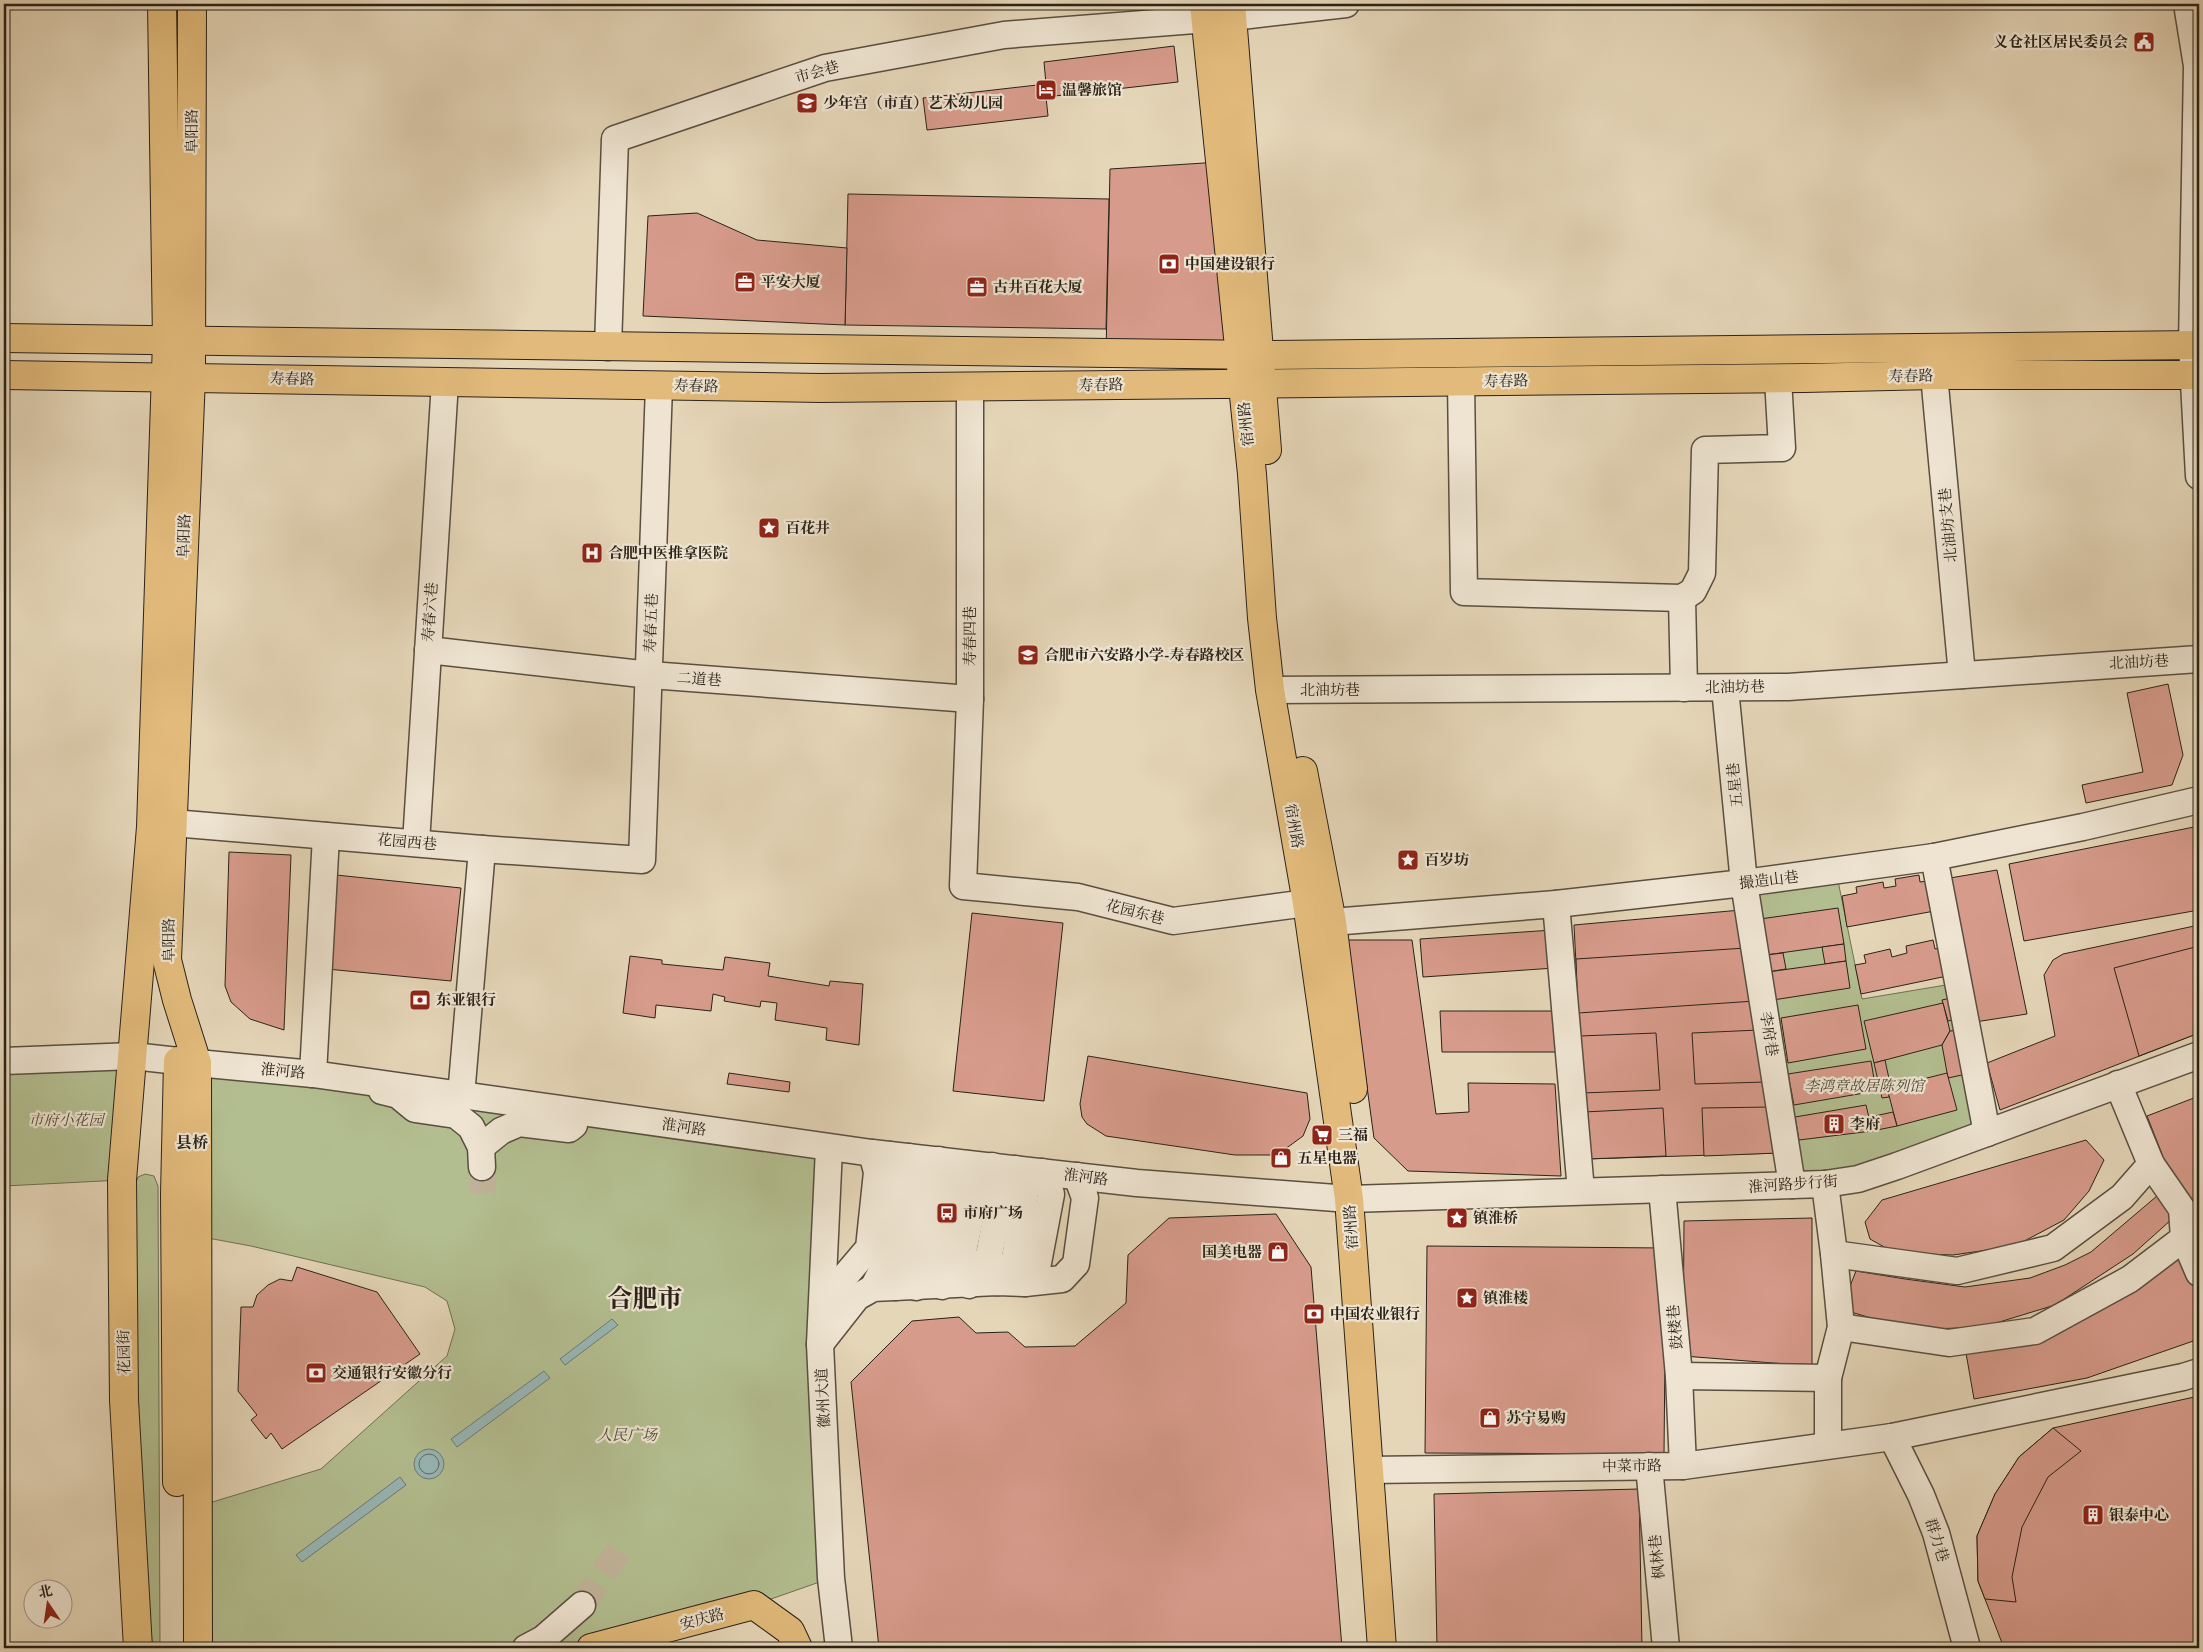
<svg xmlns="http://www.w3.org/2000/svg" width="2203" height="1652" viewBox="0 0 2203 1652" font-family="'Old Standard TT','Noto Serif SC',serif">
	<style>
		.green { fill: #b3be90; stroke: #6e7054 }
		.water { fill: #98b7b6; stroke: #6c7b77 }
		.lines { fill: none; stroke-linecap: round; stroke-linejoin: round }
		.shore { stroke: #616c67; stroke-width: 1 }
		.building { fill: #d79b8b; stroke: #2a2218 }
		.minor-tunnel { stroke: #c0b298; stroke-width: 26; stroke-dasharray: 26 13; stroke-linecap: butt }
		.minor-casing { stroke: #594f40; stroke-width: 29 }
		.major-casing { stroke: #2a2218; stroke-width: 30 }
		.minor { stroke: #eee4d1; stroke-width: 26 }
		.major { stroke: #e2bb7c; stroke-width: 28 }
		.labels { text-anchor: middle; stroke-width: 4.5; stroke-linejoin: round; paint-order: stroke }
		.poi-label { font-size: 15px; font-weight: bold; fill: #2a2218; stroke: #eee4d1; text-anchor: start }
		.street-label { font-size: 15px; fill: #2a2218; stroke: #eee4d1 }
		.park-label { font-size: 15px; font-style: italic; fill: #4c4936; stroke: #eee4d1 }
		.neighbourhood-label { font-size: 16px; font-weight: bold; fill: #2a2218; stroke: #eee4d1 }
		.town-label { font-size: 25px; font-weight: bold; fill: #2a2218; stroke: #eee4d1 }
	</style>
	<rect width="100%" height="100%" fill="#e5d6b8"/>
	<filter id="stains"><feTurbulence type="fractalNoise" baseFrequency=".004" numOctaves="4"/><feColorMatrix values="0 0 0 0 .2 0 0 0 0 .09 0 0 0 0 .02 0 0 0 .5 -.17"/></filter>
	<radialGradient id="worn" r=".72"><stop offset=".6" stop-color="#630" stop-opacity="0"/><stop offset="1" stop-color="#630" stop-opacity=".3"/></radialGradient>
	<g class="green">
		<polygon points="1836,871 1862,999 1958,983 1987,1133 1792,1185 1744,883"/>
		<polygon points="133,1056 122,1180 4,1186 4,1061"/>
		<polygon points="197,1063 829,1148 831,1578 754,1605 591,1648 198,1648 196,1507 321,1469 447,1356 455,1329 447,1301 425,1287 251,1246 197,1236"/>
		<polygon points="145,1174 154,1176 158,1186 160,1648 137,1648 134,1188 138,1177"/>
	</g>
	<g class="water">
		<polygon points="612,1319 618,1325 565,1365 560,1359"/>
		<polygon points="544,1371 550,1378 457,1447 451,1439"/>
		<circle cx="429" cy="1464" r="15"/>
		<polygon points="400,1477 406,1485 302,1562 296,1555"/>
	</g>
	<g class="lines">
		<circle class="shore" cx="429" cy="1464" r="10"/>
	</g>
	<g class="building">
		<polygon points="1174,46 1178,82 1046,97 1048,116 927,130 923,98 1046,84 1044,62"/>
		<polygon points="1220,162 1239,354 1106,353 1110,169"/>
		<polygon points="848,194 1109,199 1106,329 845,325"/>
		<polygon points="697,213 757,240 847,248 845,325 643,316 648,216"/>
		<polygon points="2168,684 2183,755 2172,785 2086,803 2082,785 2143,772 2127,693"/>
		<polygon points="2199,826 2199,910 2024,941 2009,864"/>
		<polygon points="229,852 291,855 284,1030 250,1019 231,1002 225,986"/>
		<polygon points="1997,870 2027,1014 1975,1022 1950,878"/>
		<polygon points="336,875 461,888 451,981 327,969"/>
		<polygon points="1919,875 1920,882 1934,880 1940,910 1847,927 1842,896 1857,893 1856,887 1883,882 1884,888 1896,886 1895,879"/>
		<polygon points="1838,908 1844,944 1766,955 1760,919"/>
		<polygon points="1741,910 1778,1153 1586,1159 1574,925"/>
		<polygon points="972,913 1063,923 1044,1101 953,1091"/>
		<polygon points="2199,925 2199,1033 2000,1110 1987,1063 2055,1036 2044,975 2053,960 2063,954"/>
		<polygon points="1553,930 1555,968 1423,977 1420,939"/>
		<polygon points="1347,940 1412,940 1436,1114 1469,1112 1468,1083 1555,1084 1561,1176 1408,1171 1374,1138"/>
		<polygon points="1933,940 1935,949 1946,947 1952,975 1861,994 1855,965 1866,963 1864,955 1890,949 1892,957 1907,953 1906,946"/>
		<polygon points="1844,944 1846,961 1825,964 1822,947"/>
		<polygon points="2199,946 2199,1033 2139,1056 2114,968"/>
		<polygon points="1746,948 1755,1001 1578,1013 1576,959"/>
		<polygon points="1783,953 1786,969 1768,972 1766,955"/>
		<polygon points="630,956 662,960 662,964 723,970 725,957 770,963 768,976 829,986 830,981 863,984 859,1045 826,1040 827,1028 775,1020 777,1003 761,1001 760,1007 724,1001 725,997 713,994 711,1011 656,1005 655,1018 623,1013"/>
		<polygon points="1846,961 1850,988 1773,1000 1768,972"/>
		<polygon points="1955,997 1961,1018 1948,1021 1942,1000"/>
		<polygon points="1943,1003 1950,1031 1942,1045 1874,1063 1864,1021"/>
		<polygon points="1858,1005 1866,1049 1788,1063 1781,1018"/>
		<polygon points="1440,1011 1559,1011 1561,1052 1442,1052"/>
		<polygon points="1759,1030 1767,1082 1695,1084 1692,1033"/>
		<polygon points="1961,1030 1971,1073 1948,1078 1942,1045 1950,1031"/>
		<polygon points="1656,1033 1660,1090 1582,1093 1580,1036"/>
		<polygon points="1088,1056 1307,1093 1310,1119 1303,1136 1277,1155 1235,1155 1106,1136 1087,1124 1082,1117 1080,1104"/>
		<polygon points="1885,1060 1891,1088 1889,1097 1882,1098 1874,1063"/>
		<polygon points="1871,1061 1876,1091 1794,1105 1788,1074"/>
		<polygon points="729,1073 790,1082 789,1092 727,1084"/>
		<polygon points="1947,1073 1957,1110 1897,1126 1887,1088"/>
		<polygon points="2199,1096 2199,1248 2147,1116"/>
		<polygon points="1866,1105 1872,1131 1799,1140 1795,1117"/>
		<polygon points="1771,1107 1778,1153 1704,1156 1702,1108"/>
		<polygon points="1663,1108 1666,1156 1586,1159 1584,1112"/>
		<polygon points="1893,1112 1897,1126 1872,1131 1870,1117"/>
		<polygon points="2086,1140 2104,1160 2089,1191 2064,1220 2015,1246 1953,1255 1895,1253 1870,1239 1865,1222 1882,1200"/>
		<polygon points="2164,1190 2181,1211 2133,1254 2055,1305 1983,1327 1932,1329 1871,1318 1841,1309 1856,1271 1905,1279 1965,1287 2030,1278 2065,1265 2091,1252"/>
		<polygon points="1276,1214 1311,1267 1342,1648 879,1648 851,1382 912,1321 959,1317 976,1333 1008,1332 1025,1347 1075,1346 1126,1303 1128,1255 1169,1218"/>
		<polygon points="1812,1218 1812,1366 1683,1356 1684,1221"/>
		<polygon points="1427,1246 1666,1248 1664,1454 1425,1453"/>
		<polygon points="2177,1254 2199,1296 2199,1339 2087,1378 1974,1399 1966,1353 2078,1321 2110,1305"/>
		<polygon points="297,1267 377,1292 420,1354 282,1449 271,1433 266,1439 251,1420 257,1415 238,1391 241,1307 253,1307 257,1295 268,1285 280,1279 292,1281"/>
		<polygon points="2199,1396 2199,1648 2004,1648 1978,1581 1977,1536 1995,1494 2019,1457 2053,1428"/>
		<polygon points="2053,1428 2081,1451 2048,1477 2022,1527 2012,1577 2016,1602 1985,1599 1978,1581 1977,1536 1995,1494 2019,1457"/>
		<polygon points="1639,1489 1642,1648 1437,1648 1434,1494"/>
	</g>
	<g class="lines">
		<g class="minor-tunnel">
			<polyline points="482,1167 483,1196"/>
			<polyline points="582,1605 619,1550"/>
		</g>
		<g class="minor-casing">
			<g id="minor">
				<polyline points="2187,4 2197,66 2192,345 2199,476"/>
				<polyline points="608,347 615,139 825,68 1004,35 1233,17 1346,4"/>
				<polyline points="1934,375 1962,675"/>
				<polyline points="1461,381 1464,592 1682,598 1693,591 1702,573 1705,450 1782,448 1778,379"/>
				<polyline points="970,387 970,699 963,886 1078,897 1173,921 1307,903"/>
				<polyline points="1682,598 1684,688"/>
				<polyline points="428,650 650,675 970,699"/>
				<polyline points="1725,688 1744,883 1792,1185"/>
				<polyline points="1270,690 1788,687 2199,659"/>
				<polyline points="173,823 482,849 642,860 659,386"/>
				<polyline points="416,843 445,382"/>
				<polyline points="1934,857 1987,1133"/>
				<polyline points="1556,904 1581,1191"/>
				<polyline points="1332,922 1556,904 1744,883 1934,857 2083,827 2199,800"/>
				<polyline points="4,1061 133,1056 178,1061"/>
				<polyline points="197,1063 313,1074 872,1153 1137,1183 1349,1199 1825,1184 1858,1179 1897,1166 2199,1055"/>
				<polyline points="313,1074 326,836"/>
				<polyline points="382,1091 398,1095 415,1109 456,1115 471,1127 481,1147 482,1167"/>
				<polyline points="461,1096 482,849"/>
				<polyline points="481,1147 501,1131 519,1123 569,1129 574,1125"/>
				<polyline points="829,1148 820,1344 831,1578 839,1648"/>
				<polyline points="2151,1164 2182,1209 2184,1238 2199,1273"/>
				<polyline points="1825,1184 1834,1254 1841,1327 1828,1378 1828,1445"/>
				<polyline points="1662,1189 1679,1376 1683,1466"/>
				<polyline points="1834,1254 1957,1271 2053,1248 2122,1197 2151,1164 2118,1084"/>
				<polyline points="997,1282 1015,1259 1026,1185 1015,1169"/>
				<polyline points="1025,1283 1037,1268 1051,1194 1042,1172"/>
				<polyline points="969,1285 989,1255 1003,1184 992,1166"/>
				<polyline points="942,1286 962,1256 978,1182 966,1164"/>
				<polyline points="896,1287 916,1253 927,1182 909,1157"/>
				<polyline points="916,1287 940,1257 952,1182 939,1160"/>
				<polyline points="873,1288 891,1253 902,1180 890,1155"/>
				<polyline points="823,1302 869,1248 877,1172 872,1153"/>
				<polyline points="1841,1327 1949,1343 2035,1331 2130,1279 2184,1238"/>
				<polyline points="820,1344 857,1297 873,1288 997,1282 1025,1283 1062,1279 1076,1264 1085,1198 1077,1176"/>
				<polyline points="1679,1376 1828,1378"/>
				<polyline points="1892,1437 1921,1495 1936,1533 1967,1648"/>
				<polyline points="1649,1466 1666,1648"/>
				<polyline points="1369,1470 1683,1466 1892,1437 2183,1377 2199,1372"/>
				<polyline points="526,1648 543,1639 582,1605"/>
			</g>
		</g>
		<g class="major-casing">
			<g id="major">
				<polyline points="192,4 191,377 167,960 177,1000 197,1063 198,1648"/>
				<polyline points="1204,4 1252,474 1262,618 1270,690 1307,903 1349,1199 1382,1648"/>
				<polyline points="1231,4 1267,450"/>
				<polyline points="4,338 1260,355 2199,345"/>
				<polyline points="4,375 821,388 1804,378 1934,375 2199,375"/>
				<polyline points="1303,771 1332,922 1353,1089"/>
				<polyline points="177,1482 175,1194 178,1061 197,1063"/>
				<polyline points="138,1648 124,1400 122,1180 151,827 167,341 162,4"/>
				<polyline points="591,1648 754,1605 790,1631 798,1648"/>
			</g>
		</g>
		<use href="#minor" class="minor"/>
		<use href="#major" class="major"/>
	</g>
	<defs>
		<g id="civic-square" transform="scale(1.125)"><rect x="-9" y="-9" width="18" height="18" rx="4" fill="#8f2418" stroke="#eee4d1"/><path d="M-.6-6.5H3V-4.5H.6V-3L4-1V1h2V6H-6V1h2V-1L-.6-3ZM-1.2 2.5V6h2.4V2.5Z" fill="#fff"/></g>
		<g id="hotel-square" transform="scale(1.125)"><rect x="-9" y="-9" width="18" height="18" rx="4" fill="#8f2418" stroke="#eee4d1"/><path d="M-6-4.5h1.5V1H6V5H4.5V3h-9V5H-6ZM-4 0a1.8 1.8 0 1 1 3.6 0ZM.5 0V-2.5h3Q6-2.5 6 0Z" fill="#fff"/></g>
		<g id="school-square" transform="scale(1.125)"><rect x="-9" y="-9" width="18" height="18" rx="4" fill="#8f2418" stroke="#eee4d1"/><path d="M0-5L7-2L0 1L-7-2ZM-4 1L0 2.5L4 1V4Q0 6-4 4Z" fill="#fff"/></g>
		<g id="bank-square" transform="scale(1.125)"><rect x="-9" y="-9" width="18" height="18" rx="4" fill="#8f2418" stroke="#eee4d1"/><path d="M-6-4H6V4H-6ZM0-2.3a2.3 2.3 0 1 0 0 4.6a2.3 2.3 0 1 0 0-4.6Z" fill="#fff"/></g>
		<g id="office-square" transform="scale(1.125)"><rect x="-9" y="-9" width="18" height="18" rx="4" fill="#8f2418" stroke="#eee4d1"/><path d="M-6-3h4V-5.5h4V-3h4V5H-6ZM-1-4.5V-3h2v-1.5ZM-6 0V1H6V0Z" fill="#fff"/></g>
		<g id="sight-square" transform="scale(1.125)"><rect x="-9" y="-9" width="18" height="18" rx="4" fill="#8f2418" stroke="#eee4d1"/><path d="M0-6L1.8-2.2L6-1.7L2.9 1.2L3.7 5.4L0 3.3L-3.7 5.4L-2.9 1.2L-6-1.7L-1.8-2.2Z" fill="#fff"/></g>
		<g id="hospital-square" transform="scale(1.125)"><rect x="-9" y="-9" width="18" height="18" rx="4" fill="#8f2418" stroke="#eee4d1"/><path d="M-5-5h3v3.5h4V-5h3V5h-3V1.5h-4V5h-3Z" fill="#fff"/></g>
		<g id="building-square" transform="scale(1.125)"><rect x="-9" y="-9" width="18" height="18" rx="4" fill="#8f2418" stroke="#eee4d1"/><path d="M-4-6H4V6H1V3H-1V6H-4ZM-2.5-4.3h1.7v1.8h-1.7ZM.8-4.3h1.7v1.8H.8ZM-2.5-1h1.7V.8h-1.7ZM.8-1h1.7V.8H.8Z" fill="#fff"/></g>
		<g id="supermarket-square" transform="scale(1.125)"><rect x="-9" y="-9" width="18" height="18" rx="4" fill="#8f2418" stroke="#eee4d1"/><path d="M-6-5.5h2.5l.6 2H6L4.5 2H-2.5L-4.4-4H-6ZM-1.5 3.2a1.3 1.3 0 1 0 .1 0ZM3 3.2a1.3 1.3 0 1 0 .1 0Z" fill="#fff"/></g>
		<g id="shop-square" transform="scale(1.125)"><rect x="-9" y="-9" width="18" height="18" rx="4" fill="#8f2418" stroke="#eee4d1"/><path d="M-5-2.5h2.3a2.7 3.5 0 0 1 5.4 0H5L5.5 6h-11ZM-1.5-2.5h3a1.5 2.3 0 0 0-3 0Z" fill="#fff"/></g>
		<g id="bus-square" transform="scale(1.125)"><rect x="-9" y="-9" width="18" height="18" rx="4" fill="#8f2418" stroke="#eee4d1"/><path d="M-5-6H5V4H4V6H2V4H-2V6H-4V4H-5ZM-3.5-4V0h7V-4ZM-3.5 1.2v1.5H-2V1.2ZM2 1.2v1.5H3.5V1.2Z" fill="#fff"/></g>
	</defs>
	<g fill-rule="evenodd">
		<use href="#civic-square" x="2144" y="42"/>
		<use href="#hotel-square" x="1046" y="90"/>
		<use href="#school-square" x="807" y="103"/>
		<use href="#bank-square" x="1169" y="264"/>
		<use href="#office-square" x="745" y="282"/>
		<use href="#office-square" x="977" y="287"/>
		<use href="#sight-square" x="769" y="528"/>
		<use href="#hospital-square" x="592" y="553"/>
		<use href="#school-square" x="1028" y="655"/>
		<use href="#sight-square" x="1408" y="860"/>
		<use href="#bank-square" x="420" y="1000"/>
		<use href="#building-square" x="1834" y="1124"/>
		<use href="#supermarket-square" x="1322" y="1135"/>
		<use href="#shop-square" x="1281" y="1158"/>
		<use href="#bus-square" x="947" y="1213"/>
		<use href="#sight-square" x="1457" y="1218"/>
		<use href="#shop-square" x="1278" y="1252"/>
		<use href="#sight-square" x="1467" y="1298"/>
		<use href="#bank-square" x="1314" y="1314"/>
		<use href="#bank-square" x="316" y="1373"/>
		<use href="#shop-square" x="1490" y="1418"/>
		<use href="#building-square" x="2093" y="1515"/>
	</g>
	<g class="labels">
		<g class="poi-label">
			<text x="2128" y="47" text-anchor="end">义仓社区居民委员会</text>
			<text x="1062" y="95">温馨旅馆</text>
			<text x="823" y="108">少年宫（市直）艺术幼儿园</text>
			<text x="1185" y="269">中国建设银行</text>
			<text x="761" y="287">平安大厦</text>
			<text x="993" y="292">古井百花大厦</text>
			<text x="785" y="533">百花井</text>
			<text x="608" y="558">合肥中医推拿医院</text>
			<text x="1044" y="660">合肥市六安路小学-寿春路校区</text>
			<text x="1424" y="865">百岁坊</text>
			<text x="436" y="1005">东亚银行</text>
			<text x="1850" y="1129">李府</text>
			<text x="1338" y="1140">三福</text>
			<text x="1297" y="1163">五星电器</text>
			<text x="963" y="1218">市府广场</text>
			<text x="1473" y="1223">镇淮桥</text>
			<text x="1262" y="1257" text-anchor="end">国美电器</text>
			<text x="1483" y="1303">镇淮楼</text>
			<text x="1330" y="1319">中国农业银行</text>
			<text x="332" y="1378">交通银行安徽分行</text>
			<text x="1506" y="1423">苏宁易购</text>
			<text x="2109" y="1520">银泰中心</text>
		</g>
		<g class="street-label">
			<text transform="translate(817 72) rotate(-16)" y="5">市会巷</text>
			<text transform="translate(192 131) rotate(-90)" y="5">阜阳路</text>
			<text transform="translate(1911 376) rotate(-1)" y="5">寿春路</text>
			<text transform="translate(292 379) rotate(1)" y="5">寿春路</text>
			<text transform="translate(1506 381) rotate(-1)" y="5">寿春路</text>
			<text transform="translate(1101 385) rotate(-1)" y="5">寿春路</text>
			<text transform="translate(696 386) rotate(1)" y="5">寿春路</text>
			<text transform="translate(1246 424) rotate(-96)" y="5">宿州路</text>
			<text transform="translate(1948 525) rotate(-95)" y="5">北油坊支巷</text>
			<text transform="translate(184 536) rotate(-88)" y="5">阜阳路</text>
			<text transform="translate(430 612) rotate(-86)" y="5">寿春六巷</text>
			<text transform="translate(651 623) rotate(-88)" y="5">寿春五巷</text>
			<text transform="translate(970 636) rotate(-90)" y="5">寿春四巷</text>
			<text transform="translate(2139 662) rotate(-3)" y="5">北油坊巷</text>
			<text transform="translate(699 679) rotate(4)" y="5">二道巷</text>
			<text transform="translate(1735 687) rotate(-1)" y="5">北油坊巷</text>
			<text x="1330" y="695">北油坊巷</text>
			<text transform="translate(1735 785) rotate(-96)" y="5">五星巷</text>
			<text transform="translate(1294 826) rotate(80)" y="5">宿州路</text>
			<text transform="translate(407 842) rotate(5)" y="5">花园西巷</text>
			<text transform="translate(1769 880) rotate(-7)" y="5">撮造山巷</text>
			<text transform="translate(1135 912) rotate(14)" y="5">花园东巷</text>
			<text transform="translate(169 940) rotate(-90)" y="5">阜阳路</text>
			<text transform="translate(1769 1034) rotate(81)" y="5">李府巷</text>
			<text transform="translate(283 1071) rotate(5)" y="5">淮河路</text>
			<text transform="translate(684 1127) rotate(8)" y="5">淮河路</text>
			<text transform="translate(1086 1177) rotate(7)" y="5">淮河路</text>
			<text transform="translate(1793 1184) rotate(-4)" y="5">淮河路步行街</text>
			<text transform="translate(1351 1227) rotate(-94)" y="5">宿州路</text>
			<text transform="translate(1675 1327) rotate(-95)" y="5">鼓楼巷</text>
			<text transform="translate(124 1352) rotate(-91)" y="5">花园街</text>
			<text transform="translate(823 1398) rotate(-93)" y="5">徽州大道</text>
			<text transform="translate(1632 1466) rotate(-1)" y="5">中菜市路</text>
			<text transform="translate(1937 1540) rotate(72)" y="5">群力巷</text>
			<text transform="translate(1657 1557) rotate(-95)" y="5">枫林巷</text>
			<text transform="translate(702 1619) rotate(-15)" y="5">安庆路</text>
		</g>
		<g class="park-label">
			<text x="1864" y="1091">李鸿章故居陈列馆</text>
			<text x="66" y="1125">市府小花园</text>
			<text x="627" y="1440">人民广场</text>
		</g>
		<g class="neighbourhood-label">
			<text x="192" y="1148">县桥</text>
		</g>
		<g class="town-label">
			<text x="645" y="1307">合肥市</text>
		</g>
	</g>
	<rect width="2203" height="1652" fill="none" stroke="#e5d6b8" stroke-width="20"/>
	<rect x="5" y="5" width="2193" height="1642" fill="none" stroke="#2a2218" stroke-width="2.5"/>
	<rect x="10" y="10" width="2183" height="1632" fill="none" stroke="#2a2218"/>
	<g transform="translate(48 1604) rotate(347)"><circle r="24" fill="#eee4d1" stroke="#a09687"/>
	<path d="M0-4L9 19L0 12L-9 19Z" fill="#8f2418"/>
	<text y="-8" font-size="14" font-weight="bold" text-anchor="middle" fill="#2a2218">北</text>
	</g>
	<rect width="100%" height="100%" filter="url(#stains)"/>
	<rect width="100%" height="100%" fill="url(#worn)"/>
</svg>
